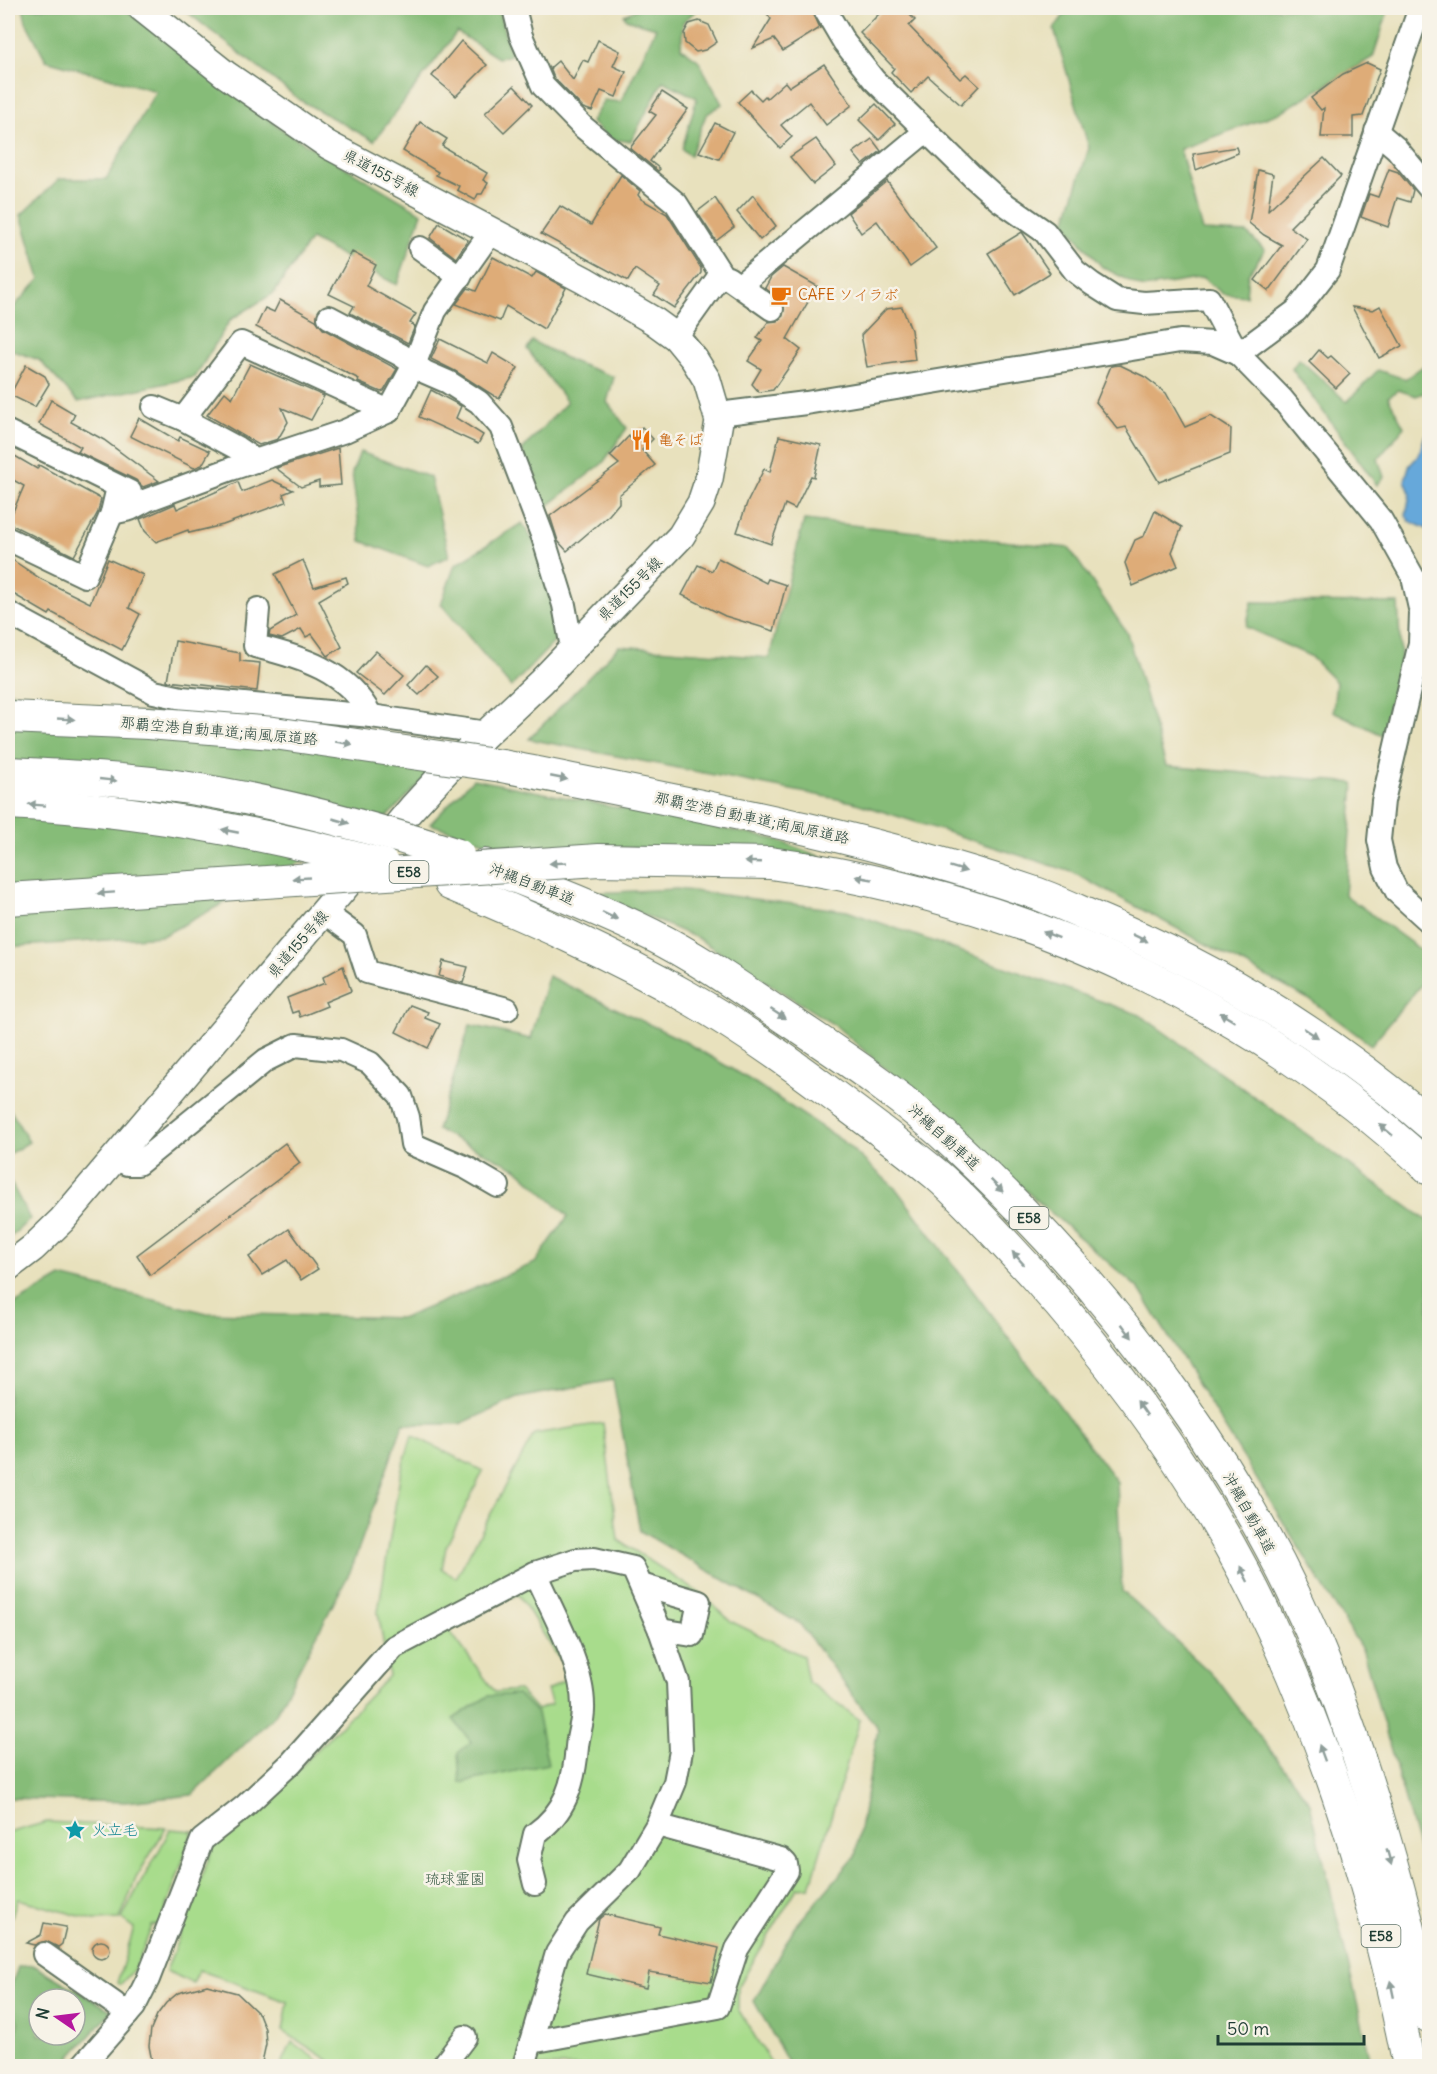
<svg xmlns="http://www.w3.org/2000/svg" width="1437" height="2074" viewBox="0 0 1437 2074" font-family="Delius,'Klee One',sans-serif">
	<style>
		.green { fill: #a8dc8c; stroke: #648c60; stroke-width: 1.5; fill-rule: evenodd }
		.forest { fill: #86bc78; stroke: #527c56; stroke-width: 1.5; fill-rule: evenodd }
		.water { fill: #66a8da; stroke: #427287; stroke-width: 1.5 }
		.building { fill: #deac78 }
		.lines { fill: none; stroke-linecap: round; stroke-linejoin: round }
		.minor-casing { stroke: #657664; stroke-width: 26 }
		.major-casing { stroke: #657664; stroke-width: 30 }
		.highway-casing { stroke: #657664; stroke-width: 34 }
		.minor { stroke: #fff; stroke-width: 22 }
		.major { stroke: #fff; stroke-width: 27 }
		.highway { stroke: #fff; stroke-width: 32 }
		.highway-bridge-casing { stroke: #657664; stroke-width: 34; stroke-linecap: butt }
		.highway-bridge { stroke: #fff; stroke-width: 32 }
		.oneway { fill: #8f9e9a }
		.labels { text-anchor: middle; stroke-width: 5; stroke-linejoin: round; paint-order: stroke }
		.shield { fill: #f7f3e8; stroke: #60746a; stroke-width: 1.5 }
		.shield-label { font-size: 14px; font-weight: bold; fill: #1f3d34 }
		.street-label { font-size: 15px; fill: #1f3d34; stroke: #f7f3e8 }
		.food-label { font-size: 15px; fill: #c56008; stroke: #f7f3e8; text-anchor: start }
		.culture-label { font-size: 15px; fill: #0d838f; stroke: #f7f3e8; text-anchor: start }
		.park-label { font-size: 15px; fill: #3a5d46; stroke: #f7f3e8 }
	</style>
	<rect width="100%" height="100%" fill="#f7f3e8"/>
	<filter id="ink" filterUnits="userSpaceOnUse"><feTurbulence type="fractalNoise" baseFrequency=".0167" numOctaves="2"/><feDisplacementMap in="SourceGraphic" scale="12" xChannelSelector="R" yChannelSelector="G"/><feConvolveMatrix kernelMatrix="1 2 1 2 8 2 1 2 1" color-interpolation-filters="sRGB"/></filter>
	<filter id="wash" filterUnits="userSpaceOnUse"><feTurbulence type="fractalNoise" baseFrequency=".008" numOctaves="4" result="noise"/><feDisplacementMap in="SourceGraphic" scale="24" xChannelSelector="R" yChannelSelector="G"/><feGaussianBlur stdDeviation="1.35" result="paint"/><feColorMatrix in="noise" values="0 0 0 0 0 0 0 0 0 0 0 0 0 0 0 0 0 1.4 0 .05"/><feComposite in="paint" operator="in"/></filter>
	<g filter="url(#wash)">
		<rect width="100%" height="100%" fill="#e8e1bd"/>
		<g class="green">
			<path d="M603 1423 618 1540 701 1594 732 1622 803 1656 808 1682 860 1720 810 1887 797 1888 738 1987V2009L773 2066H337L283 2031 288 2002 199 1970 193 1983 166 1971 213 1847 241 1828 389 1676 378 1612 400 1476 412 1435 483 1471 446 1547 442 1569 456 1578 534 1434ZM518 1594 569 1674 568 1678 547 1690 552 1704 537 1710 519 1690 495 1692 449 1630Z"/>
			<polygon points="47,1822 166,1828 136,1878 120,1919 94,1920 18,1899 8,1927 8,1833"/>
			<path d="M170 1829 193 1831 161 1924 152 1926 136 1967 120 1985 117 1983 134 1928 122 1919C136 1887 156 1860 170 1829Z"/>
			<polygon points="292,2042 325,2066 281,2066"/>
		</g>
		<g class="forest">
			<polygon points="23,8 123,8 284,131 422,213 397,285 311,239 274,293 230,320 195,377 78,402 39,360 8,349 8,313 40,279 21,215 59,179 106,179 156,91 46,60 26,22"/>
			<polygon points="182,8 498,8 511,55 498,58 457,32 374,141 300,100"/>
			<polygon points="639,8 699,8 683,22 681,48 698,60 722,104 706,115 690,156 682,149 697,98 663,81 631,141 611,140 591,122 604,100 621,102 656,28 626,19 624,15"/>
			<polygon points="1069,8 1389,8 1373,57 1279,113 1180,149 1202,231 1247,233 1265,250 1248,274 1246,296 1223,294 1203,278 1143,288 1102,267 1065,223 1089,148 1054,29"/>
			<polygon points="532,341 571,361 614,377 607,402 627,428 603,463 541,511 522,450 567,402 527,349"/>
			<polygon points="1299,359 1347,402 1378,370 1405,379 1429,362 1429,391 1416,396 1398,390 1388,397 1404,427 1378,459 1384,477 1377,485 1292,369"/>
			<polygon points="360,452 430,477 449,556 428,566 361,541 352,473"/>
			<polygon points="804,520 1069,548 1127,633 1166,766 1354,783 1345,895 1429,956 1429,975 1371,1045 1312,1001 1072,872 853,802 529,739 619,646 769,658"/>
			<polygon points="522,523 542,554 560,636 511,687 441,604 455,565"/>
			<polygon points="1252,602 1398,603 1401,659 1382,735 1333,711 1336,682 1310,656 1246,627"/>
			<polygon points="8,692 115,710 422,742 427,776 389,815 162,936 8,947"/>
			<polygon points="473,779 774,839 824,858 662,848 502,848 430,824"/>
			<polygon points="677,889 847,911 1140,1015 1429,1222 1429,1885 1363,1651 1139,1289 836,1026 697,938 593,893"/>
			<polygon points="548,976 682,1040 752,1081 844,1142 897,1190 1117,1482 1122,1591 1216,1678 1310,1803 1372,2066 790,2066 754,2001 794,1928 855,1857 878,1729 800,1624 640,1531 613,1380 518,1398 460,1424 403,1424 351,1570 275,1715 192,1795 125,1802 8,1798 8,1308 61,1277 207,1313 403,1318 535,1263 568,1216 516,1168 437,1130 470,1025 531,1039"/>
			<polygon points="8,1106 29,1142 8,1155"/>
			<polygon points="8,1177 30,1219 8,1239"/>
			<polygon points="518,1694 537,1713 548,1764 460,1783 458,1753 471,1742 453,1719 488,1696"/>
			<path d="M33 1965 112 2011 62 2066H8V2054L19 2023C1 1997 9 1995 18 1967ZM39 1999H75V2035H39Z"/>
		</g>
		<polygon class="water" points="1425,435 1430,436 1429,530 1409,521 1406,515 1410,493 1405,480 1409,466 1419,455"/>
		<g id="blocks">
			<g class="building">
				<polygon points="763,8 811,8 820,28 783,51 774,39 753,48 771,19"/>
				<polygon points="885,8 903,8 915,20 909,26 960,79 966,74 979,86 961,105 928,76 911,93 891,72 894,68 860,33"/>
				<polygon points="699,21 709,25 717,42 705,50 696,52 685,43 684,33 689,24"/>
				<polygon points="598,40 620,51 613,66 626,72 616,97 601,91 592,111 583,108 554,78 550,68 558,61 573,80 583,60 588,62"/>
				<polygon points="461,41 487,65 456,96 432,76"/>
				<polygon points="1367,63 1380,69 1363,116 1353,117 1353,137 1321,137 1324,108 1321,110 1311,98 1343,74"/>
				<polygon points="824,64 852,105 826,125 809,102 781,125 792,137 780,148 738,102 751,90 761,100 765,96 767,98 785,82 789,87"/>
				<polygon points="514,86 532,105 504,132 485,113"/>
				<polygon points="662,92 688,109 650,161 660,169 658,171 630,148 656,115 649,111"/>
				<polygon points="876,104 895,124 879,140 859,120"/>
				<polygon points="420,122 447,139 442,146 487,173 483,180 488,183 482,194 478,194 475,200 457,190 459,186 436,175 438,172 403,151"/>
				<polygon points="715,123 733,132 719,159 699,152"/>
				<polygon points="816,139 836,166 813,184 790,157"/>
				<polygon points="872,139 881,151 863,165 853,153"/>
				<polygon points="1236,147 1238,153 1196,170 1193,154"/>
				<polygon points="1324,158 1341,176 1290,227 1307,239 1269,291 1255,280 1282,245 1264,235 1249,223 1258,170 1273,174 1268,210"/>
				<polygon points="1389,169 1398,172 1413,190 1410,202 1397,198 1388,227 1361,217 1369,194 1378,197"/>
				<polygon points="621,175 640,191 638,195 641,199 667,214 701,268 701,273 674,308 654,295 660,286 635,269 628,281 541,234 560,206 591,225"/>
				<polygon points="887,181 936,248 910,267 877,221 861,233 848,213"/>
				<polygon points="753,195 776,226 760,240 737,212"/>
				<polygon points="715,198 734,227 716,241 697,212"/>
				<polygon points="439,223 468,240 456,258 430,238"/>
				<polygon points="1022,232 1050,273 1015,295 988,253"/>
				<polygon points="352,252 376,265 366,286 416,314 410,323 415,326 408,343 350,313 354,306 329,294"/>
				<polygon points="493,257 532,278 536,272 566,288 544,329 506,306 500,321 456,304 468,288 476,291"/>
				<polygon points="783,267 817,286 787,339 801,350 773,390 759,392 752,384 761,369 748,361 762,341 757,338 768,322 777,321 783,316 784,303 765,288 771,277"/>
				<polygon points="280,300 316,320 323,329 397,369 384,391 381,392 358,382 359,379 256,327 265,308 274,312"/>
				<polygon points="1380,306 1402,346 1379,358 1352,307 1373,310"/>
				<polygon points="902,307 911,330 915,360 867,367 861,335 886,309"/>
				<polygon points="440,339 488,363 493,353 518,368 499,399 455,371 431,359"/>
				<polygon points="1319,350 1328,358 1331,356 1350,374 1336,388 1309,362"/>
				<polygon points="250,364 324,396 311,420 282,408 288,422 278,439 259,445 207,415 225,392 232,398"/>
				<polygon points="26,365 45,376 49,384 35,407 10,395"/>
				<polygon points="1120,365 1145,377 1166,393 1185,427 1211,416 1231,429 1230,454 1159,482 1126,427 1118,429 1096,402 1111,366"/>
				<polygon points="431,390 461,406 456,418 483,435 478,444 419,417"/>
				<polygon points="51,400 75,414 71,422 104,440 159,481 143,487 136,480 78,452 81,447 39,424"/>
				<polygon points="139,418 178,441 180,437 210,451 202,465 194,468 130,436"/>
				<polygon points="642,427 653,439 642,450 655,465 619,495 619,503 609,515 567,551 558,541 550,516 619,464 610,456 629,436 630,438"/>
				<polygon points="779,436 821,445 814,477 811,476 795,509 785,504 771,544 737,532 747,503 764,469 770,472"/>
				<polygon points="338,448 341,485 319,487 319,481 301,487 276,468"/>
				<polygon points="8,452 37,469 39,465 101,499 98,512 74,556 8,523 24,486 8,477"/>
				<polygon points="272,480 293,490 283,494 286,502 223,525 189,533 188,530 156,542 145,531 140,519 175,504 177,509 238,482 242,492"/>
				<polygon points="1155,511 1182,527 1172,552 1178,566 1133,586 1125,563 1135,540 1144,536"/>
				<polygon points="8,557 41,579 90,603 108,559 143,575 129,608 140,614 122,650 51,612 49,615 8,591"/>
				<polygon points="718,558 766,583 768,579 786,585 774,631 725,616 682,595 698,565 712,571"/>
				<polygon points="303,560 314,587 346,577 348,583 319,600 342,647 328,656 312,634 306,637 301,629 282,639 269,636 270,631 296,615 275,574"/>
				<polygon points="175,641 240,653 240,661 260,663 257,691 168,681"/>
				<polygon points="376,651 404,675 385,695 356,673"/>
				<polygon points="426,665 438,676 419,695 408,685"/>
				<polygon points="443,961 468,967 463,983 439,976"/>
				<polygon points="343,966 351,991 325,1002 327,1006 300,1017 298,1011 292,1013 287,998 325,983 323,977"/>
				<polygon points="410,1005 428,1012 425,1018 440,1024 428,1048 396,1032"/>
				<polygon points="285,1143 300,1163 150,1275 137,1255"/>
				<polygon points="289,1229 318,1269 301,1280 287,1260 262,1275 249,1257"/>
				<polygon points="605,1914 660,1927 658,1934 719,1948 711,1982 649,1972 646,1988 586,1974 599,1919"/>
				<polygon points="44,1923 66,1927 62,1944 58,1947 46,1941 34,1945 26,1943 41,1935"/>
				<circle cx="101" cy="1950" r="9"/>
				<polygon points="207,1985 237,1993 259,2014 265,2029 266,2044 261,2067 153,2067 149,2046 151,2029 157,2015 166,2003 178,1993"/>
			</g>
		</g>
	</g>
	<g filter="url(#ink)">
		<use href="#blocks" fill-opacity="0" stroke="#657664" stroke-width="1.5"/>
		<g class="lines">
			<g class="minor-casing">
				<g id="minor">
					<polyline points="514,8 521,36 543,86 583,127 676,203 721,274 676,337"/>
					<polyline points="824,8 844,42 874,80 972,176 999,200 1045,232 1075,271 1092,284 1117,300 1144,303 1209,299 1238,354 1282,399 1381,520 1413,577 1421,613 1420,643 1383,801 1379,840 1385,868 1397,892 1430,922"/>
					<polyline points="1376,131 1396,148 1430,189"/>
					<polyline points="420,248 460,277"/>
					<polyline points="728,278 772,309"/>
					<polyline points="740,285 926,131"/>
					<polyline points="329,317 401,355 425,372 448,382 479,402 501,427 543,537 564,605 572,648"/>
					<polyline points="1238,354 1296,311 1328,270 1420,8"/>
					<polyline points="154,407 183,419"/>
					<polyline points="719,414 806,403 1180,341 1213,343 1238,354"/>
					<polyline points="8,432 130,492"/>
					<polyline points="256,461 237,448 183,419 241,343 389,411"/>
					<polyline points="112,513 130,509 147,500 231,469 345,431 389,411 414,365 435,311 491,232"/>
					<polyline points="8,539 85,576 112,513 118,487"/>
					<path d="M258 609 255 646C301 657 348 671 371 716"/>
					<polyline points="8,613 154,692 182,698 371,716 487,733"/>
					<polyline points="325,913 355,935 367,972 507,1009"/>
					<polyline points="115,1158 127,1164 138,1164 266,1060 296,1045 341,1050 370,1063 401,1096 408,1117 412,1144 467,1168 498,1186"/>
					<polyline points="641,1585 699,1602 692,1635 660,1630"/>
					<path d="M535 1884 529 1860 535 1834C566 1812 574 1783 577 1747 578 1733 584 1720 583 1706 583 1664 552 1612 535 1573"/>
					<polyline points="44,1954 115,2004 127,2015"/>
					<polyline points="531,2042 718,2007 737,1949 787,1871 786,1864 781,1859 657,1825"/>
					<polyline points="82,2066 134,2007 148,1979 202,1840 244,1807 291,1763 394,1647 535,1573 575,1560 594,1559 633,1568 660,1630 678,1682 681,1751 675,1782 657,1825 630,1870 577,1922 557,1953 524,2066"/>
					<polyline points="443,2066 465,2037"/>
				</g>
			</g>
			<g class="major-casing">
				<polyline id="major" points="8,1267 33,1248 62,1220 412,808 446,771 541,682 681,536 701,503 709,479 719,421 707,380 694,359 676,337 654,321 584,280 328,145 225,74 142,8"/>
			</g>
			<g class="highway-casing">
				<g id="highway">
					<path d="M502 766C682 802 864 834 1038 894 1060 902 1082 913 1104 922 1222 972 1332 1040 1430 1124"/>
					<path d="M485 865C541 887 598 908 652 935 700 959 746 992 791 1022 850 1061 909 1101 960 1150 1117 1297 1253 1478 1331 1679 1373 1789 1405 1904 1430 2018"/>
					<path d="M811 869C1042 909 1258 1009 1430 1169"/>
					<path d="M450 884C531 918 612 954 689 998 738 1026 784 1058 829 1092 865 1119 902 1146 937 1175 971 1205 1001 1240 1032 1273 1128 1380 1213 1500 1273 1631 1337 1770 1380 1917 1409 2066"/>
				</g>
			</g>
			<use href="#minor" class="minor"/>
			<use href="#major" class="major"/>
			<use href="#highway" class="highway"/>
			<g class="highway-bridge-casing">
				<g id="highway-bridge">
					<polyline points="8,717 148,723 274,733 502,766"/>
					<path d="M8 773C68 776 129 779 189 788 279 802 371 827 458 855"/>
					<path d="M8 803C134 809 261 832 383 865"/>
					<polyline points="8,899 599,860 770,863 811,869"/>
				</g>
			</g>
			<use href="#highway-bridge" class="highway-bridge"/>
		</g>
		<defs><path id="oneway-solid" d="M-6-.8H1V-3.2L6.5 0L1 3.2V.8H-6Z" transform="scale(1.5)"/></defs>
		<g class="oneway">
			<use href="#oneway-solid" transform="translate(66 719) rotate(3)"/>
			<use href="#oneway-solid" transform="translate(344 743) rotate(9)"/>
			<use href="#oneway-solid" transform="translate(559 778) rotate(11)"/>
			<use href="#oneway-solid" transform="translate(108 780) rotate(6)"/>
			<use href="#oneway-solid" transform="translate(37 805) rotate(-176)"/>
			<use href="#oneway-solid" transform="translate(341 821) rotate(16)"/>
			<use href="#oneway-solid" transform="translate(230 831) rotate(-169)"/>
			<use href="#oneway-solid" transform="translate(753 862) rotate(-178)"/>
			<use href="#oneway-solid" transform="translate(558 863) rotate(177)"/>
			<use href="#oneway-solid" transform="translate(958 869) rotate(17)"/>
			<use href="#oneway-solid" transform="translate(301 878) rotate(177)"/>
			<use href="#oneway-solid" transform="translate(864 878) rotate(-170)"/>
			<use href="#oneway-solid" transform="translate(106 893) rotate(176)"/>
			<use href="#oneway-solid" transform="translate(610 916) rotate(25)"/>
			<use href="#oneway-solid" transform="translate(1051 935) rotate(-159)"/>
			<use href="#oneway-solid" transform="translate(1140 938) rotate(26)"/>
			<use href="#oneway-solid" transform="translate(778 1014) rotate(33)"/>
			<use href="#oneway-solid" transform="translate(1227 1017) rotate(-149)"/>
			<use href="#oneway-solid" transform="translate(1311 1033) rotate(33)"/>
			<use href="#oneway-solid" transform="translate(1386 1130) rotate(-140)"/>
			<use href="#oneway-solid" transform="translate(997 1186) rotate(45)"/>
			<use href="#oneway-solid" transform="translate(1018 1258) rotate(-132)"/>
			<use href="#oneway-solid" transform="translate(1127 1331) rotate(53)"/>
			<use href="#oneway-solid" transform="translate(1142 1408) rotate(-125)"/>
			<use href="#oneway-solid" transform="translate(1244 1574) rotate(-117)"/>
			<use href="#oneway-solid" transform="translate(1322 1753) rotate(-110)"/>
			<use href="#oneway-solid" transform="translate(1389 1857) rotate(74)"/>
			<use href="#oneway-solid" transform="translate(1392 1989) rotate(-102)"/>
		</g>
	</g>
	<defs>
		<g id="cafe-bare" transform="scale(1.62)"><path d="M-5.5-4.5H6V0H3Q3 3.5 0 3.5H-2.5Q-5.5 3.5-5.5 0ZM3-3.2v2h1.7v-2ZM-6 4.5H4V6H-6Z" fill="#e8710a" stroke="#f7f3e8" stroke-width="2.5" paint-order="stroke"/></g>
		<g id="restaurant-bare" transform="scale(1.62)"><path d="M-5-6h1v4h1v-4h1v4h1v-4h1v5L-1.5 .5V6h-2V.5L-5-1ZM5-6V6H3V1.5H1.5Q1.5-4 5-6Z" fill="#e8710a" stroke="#f7f3e8" stroke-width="2.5" paint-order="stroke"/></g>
		<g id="sight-bare" transform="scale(1.62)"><path d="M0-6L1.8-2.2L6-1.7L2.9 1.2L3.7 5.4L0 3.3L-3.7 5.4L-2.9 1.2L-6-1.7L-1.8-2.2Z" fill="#0f9aa8" stroke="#f7f3e8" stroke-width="2.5" paint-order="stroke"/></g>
	</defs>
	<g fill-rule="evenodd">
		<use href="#cafe-bare" x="781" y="295"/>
		<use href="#restaurant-bare" x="641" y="440"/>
		<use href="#sight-bare" x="75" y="1830"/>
	</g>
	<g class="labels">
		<g class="shield">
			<rect x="389.5" y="861" width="39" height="22" rx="4.5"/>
			<rect x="1009.5" y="1207" width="39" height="22" rx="4.5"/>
			<rect x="1361.5" y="1925" width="39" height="22" rx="4.5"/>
		</g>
		<g class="shield-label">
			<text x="409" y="877">E58</text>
			<text x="1029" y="1223">E58</text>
			<text x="1381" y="1941">E58</text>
		</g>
		<g class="street-label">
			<text transform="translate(381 173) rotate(28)" y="5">県道155号線</text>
			<text transform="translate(630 589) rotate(-45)" y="5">県道155号線</text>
			<text transform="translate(219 731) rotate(5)" y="5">那覇空港自動車道;南風原道路</text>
			<text transform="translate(752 818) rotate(12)" y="5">那覇空港自動車道;南風原道路</text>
			<text transform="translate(532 884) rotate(21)" y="5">沖縄自動車道</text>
			<text transform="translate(298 944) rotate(-49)" y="5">県道155号線</text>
			<text transform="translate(944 1137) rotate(42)" y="5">沖縄自動車道</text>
			<text transform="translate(1249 1513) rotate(61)" y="5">沖縄自動車道</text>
		</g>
		<g class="food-label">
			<text x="798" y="300">CAFE ソイラボ</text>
			<text x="658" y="445">亀そば</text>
		</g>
		<g class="culture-label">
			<text x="92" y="1835">火立毛</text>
		</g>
		<g class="park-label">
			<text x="455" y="1884">琉球霊園</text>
		</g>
	</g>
	<rect width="1437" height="2074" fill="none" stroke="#f7f3e8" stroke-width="30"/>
	<g transform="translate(57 2017) rotate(284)"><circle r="28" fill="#f7f3e8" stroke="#a1aaa0" stroke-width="1.5"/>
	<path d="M0-4.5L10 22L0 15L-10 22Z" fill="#b5179e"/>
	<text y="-9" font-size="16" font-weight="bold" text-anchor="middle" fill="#1f3d34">N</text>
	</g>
	<path d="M1218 2035v9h146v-9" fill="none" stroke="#1f3d34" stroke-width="3"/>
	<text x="1227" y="2035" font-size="18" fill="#1f3d34" stroke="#f7f3e8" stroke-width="4.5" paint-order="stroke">50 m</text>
</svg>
